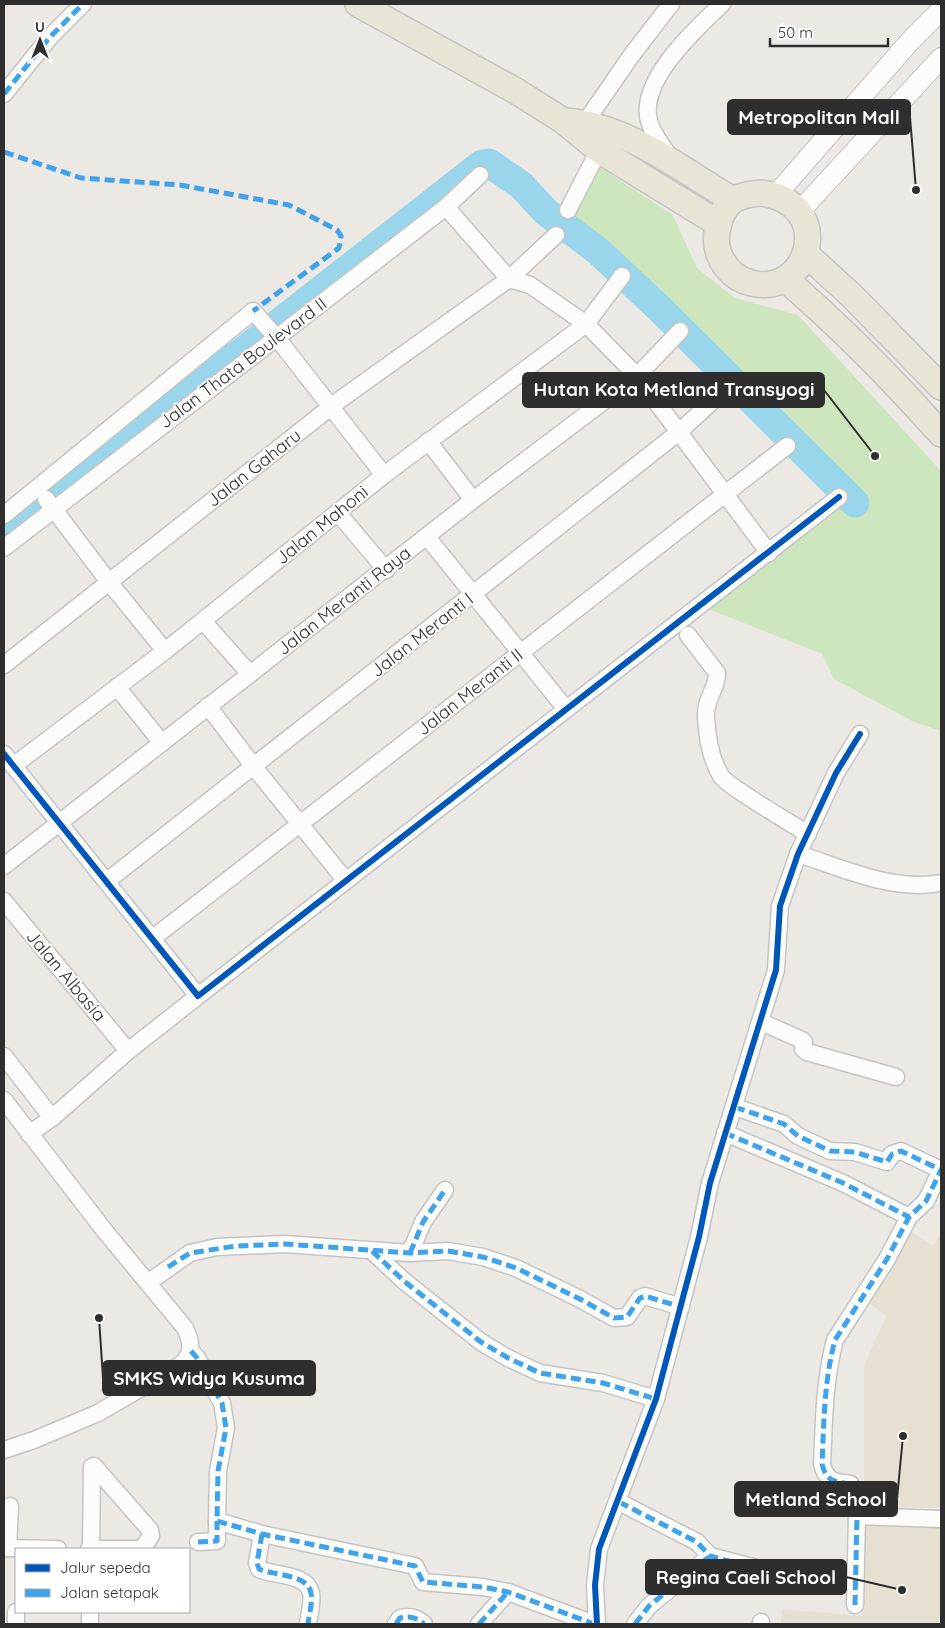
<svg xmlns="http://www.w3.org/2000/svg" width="945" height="1628" viewBox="0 0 945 1628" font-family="Quicksand,sans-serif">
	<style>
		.education { fill: #e6e0d3 }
		.green { fill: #cee6be }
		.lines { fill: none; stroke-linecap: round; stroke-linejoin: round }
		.river { stroke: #99d6ec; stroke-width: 29 }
		.minor-casing { stroke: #c5c4c5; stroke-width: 19 }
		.tertiary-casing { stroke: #c5c4c5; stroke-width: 22 }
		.primary-casing { stroke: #c6c5c4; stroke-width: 28 }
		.minor { stroke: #fcfcfb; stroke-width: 16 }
		.tertiary { stroke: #fcfcfb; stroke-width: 20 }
		.primary { stroke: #e8e4d6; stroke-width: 25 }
		.quiet { stroke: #3ea3eb; stroke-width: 5; stroke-dasharray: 10 5; stroke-linecap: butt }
		.cycleway-casing { stroke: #fff; stroke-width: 9 }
		.cycleway { stroke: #0057b8; stroke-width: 6 }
		.labels { text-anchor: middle; stroke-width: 4; stroke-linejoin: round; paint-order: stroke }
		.street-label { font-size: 18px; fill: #2e2e2e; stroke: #fff }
		.leader { fill: none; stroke: #2e2e2e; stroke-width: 2 }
		.callout-dot { fill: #2e2e2e; stroke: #fff; stroke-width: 2 }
		.callout { fill: #2e2e2e; stroke: #2e2e2e; stroke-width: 2 }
		.callout-label { font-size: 19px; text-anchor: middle; font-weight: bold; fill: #fff }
	</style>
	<rect width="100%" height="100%" fill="#ece8e4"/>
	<g class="education">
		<polygon points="900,1224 933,1246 941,1235 941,1508 864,1506 864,1366 886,1316 856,1293"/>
		<polygon points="865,1525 941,1527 941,1624 781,1624 782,1609 862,1616"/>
	</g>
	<polygon class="green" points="598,166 673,215 697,268 735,298 798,315 941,471 941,731 914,722 834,679 822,654 706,608 860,490 565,222"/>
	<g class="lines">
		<polyline class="river" points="4,533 257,340 482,164 489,163 521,185 546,212 598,251 659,308 855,503"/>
		<g class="minor-casing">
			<g id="minor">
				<polyline points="4,94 50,37 83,4"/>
				<polyline points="580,130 631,56 671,4"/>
				<path d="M670 157C663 147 654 136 650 124 635 83 696 29 722 4"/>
				<polyline points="446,207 509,279 530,285 586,324 637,376 769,553"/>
				<polyline points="568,210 599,150"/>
				<polyline points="428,441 473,500"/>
				<polyline points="46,499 109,582 165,651"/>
				<polyline points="338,513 386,570"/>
				<polyline points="4,515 253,311 277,338 384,475"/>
				<polyline points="427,537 566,709"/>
				<polyline points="4,548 446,207 480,175"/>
				<polyline points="203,621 250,674"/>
				<path d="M688 635 717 673C718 688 705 697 706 717 707 736 711 760 721 776 727 786 794 825 808 834"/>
				<polyline points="4,665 341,399 509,279 556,235"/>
				<polyline points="117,687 162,743"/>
				<polyline points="208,706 254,767 346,881"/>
				<polyline points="4,754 198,996 839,497"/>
				<polyline points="13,766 165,651 384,475 586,324 622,276"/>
				<path d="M798 854C843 868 893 892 941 883"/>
				<polyline points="4,866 473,500 637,376 680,331"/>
				<polyline points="107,881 679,432 732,383"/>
				<polyline points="4,901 128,1051"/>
				<polyline points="153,938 787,446"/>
				<polyline points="761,1022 802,1040 804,1042 803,1049 807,1052 896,1077"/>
				<polyline points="4,1056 52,1118"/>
				<path d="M4 1100 104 1230 185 1328C192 1343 194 1355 179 1366L98 1413 34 1440 4 1450"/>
				<polyline points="735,1107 784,1124 798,1136 830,1151 855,1152 887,1162 892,1154 901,1151 941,1170"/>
				<polyline points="725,1133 843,1183 909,1217"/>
				<polyline points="29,1134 52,1118 128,1051 198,996"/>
				<polyline points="372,1251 404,1281 481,1342 508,1358 540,1373 603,1383 656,1399"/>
				<polyline points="410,1253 423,1222 445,1190"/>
				<polyline points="149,1282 190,1253 217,1247 285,1244 410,1253 448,1251 483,1257 516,1268 580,1299 614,1318 627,1317 640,1298 645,1296 681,1307"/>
				<polyline points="191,1351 197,1358 222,1403 226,1428 218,1471 217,1521 262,1534 415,1566 423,1582 483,1587 508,1592 594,1624"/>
				<polyline points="619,1502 697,1542 710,1556 772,1572"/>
				<polyline points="857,1516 941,1519"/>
				<path d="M262 1534 257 1563 259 1569C273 1576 307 1573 311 1593 313 1601 309 1615 308 1624"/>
				<polyline points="198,1542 217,1541 217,1521"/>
				<polyline points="4,1548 58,1549"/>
				<polyline points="8,1548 10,1506"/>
				<polyline points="89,1549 91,1549 92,1467 94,1466 150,1530 151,1536 142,1549 91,1549"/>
				<path d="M855 1605 857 1516 850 1484C834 1482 826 1481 822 1464 824 1422 824 1381 835 1340L887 1259 909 1217 926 1201 941 1170"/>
				<polyline points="16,1624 16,1612"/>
				<polyline points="90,1624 90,1612"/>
				<path d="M396 1624 400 1618C410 1616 416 1617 424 1624"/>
				<polyline points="479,1624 508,1592"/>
				<polyline points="597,1624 595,1585 599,1549 656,1399 699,1237 710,1183 776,970 780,906 798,854 836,773 860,734"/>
				<polyline points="635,1624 649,1606 710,1556"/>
				<polyline points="761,1624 761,1622"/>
			</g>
		</g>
		<g class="tertiary-casing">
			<g id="tertiary">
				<polyline points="776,195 911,40 941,10"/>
				<polyline points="799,212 941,58"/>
			</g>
		</g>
		<g class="primary-casing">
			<g id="primary">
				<polyline points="358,4 516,91 562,120 599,150 719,224"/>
				<path d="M565 121C626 125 682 170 733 200"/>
				<path d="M761 193C837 203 810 298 751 283 736 279 725 269 719 254 713 237 718 213 732 201 740 195 752 194 761 193Z"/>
				<polyline points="806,254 852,296 941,387"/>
				<path d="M785 279C841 327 892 379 941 434"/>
			</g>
		</g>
		<use href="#minor" class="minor"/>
		<use href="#tertiary" class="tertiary"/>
		<use href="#primary" class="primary"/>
		<g class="quiet">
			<polyline points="4,94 50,37 83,4"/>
			<polyline points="4,152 81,178 180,185 289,205 337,230 341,236 339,248 253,311"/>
			<polyline points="735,1107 784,1124 798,1136 830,1151 855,1152 887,1162 892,1154 901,1151 941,1170"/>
			<polyline points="725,1133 843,1183 909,1217"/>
			<polyline points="372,1251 404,1281 481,1342 508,1358 540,1373 603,1383 656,1399"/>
			<polyline points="410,1253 423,1222 445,1190"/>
			<polyline points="168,1267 190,1253 236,1246 285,1244 410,1253 448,1251 483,1257 516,1268 580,1299 614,1318 627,1317 640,1298 645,1296 681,1307"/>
			<polyline points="191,1351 197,1358 222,1403 226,1428 218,1471 217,1521 262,1534 415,1566 423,1582 483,1587 508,1592 594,1624"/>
			<polyline points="619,1502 697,1542 710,1556 772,1572"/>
			<path d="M262 1534 257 1563 259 1569C273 1576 307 1573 311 1593 313 1601 309 1615 308 1624"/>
			<polyline points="198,1542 217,1541 217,1521"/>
			<path d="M855 1605 857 1516 850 1484C834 1482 826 1481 822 1464 824 1422 824 1381 835 1340L887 1259 909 1217 926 1201 941 1170"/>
			<path d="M396 1624 400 1618C410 1616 416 1617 424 1624"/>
			<polyline points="479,1624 508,1592"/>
			<polyline points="635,1624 649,1606 710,1556"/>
		</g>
		<g class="cycleway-casing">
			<g id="cycleway">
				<polyline points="4,754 198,996 839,497"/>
				<polyline points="597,1624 595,1585 599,1549 656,1399 699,1237 710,1183 776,970 780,906 798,854 836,773 860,734"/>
			</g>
		</g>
		<use href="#cycleway" class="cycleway"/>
	</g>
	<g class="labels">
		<g class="street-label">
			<text transform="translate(243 363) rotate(-37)" y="6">Jalan Thata Boulevard II</text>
			<text transform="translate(254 468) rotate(-38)" y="6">Jalan Gaharu</text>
			<text transform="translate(322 525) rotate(-39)" y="6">Jalan Mahoni</text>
			<text transform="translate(344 601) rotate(-38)" y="6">Jalan Meranti Raya</text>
			<text transform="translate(422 635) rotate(-38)" y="6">Jalan Meranti I</text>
			<text transform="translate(470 692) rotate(-38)" y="6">Jalan Meranti II</text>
			<text transform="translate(66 976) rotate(50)" y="6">Jalan Albasia</text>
		</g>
	</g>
	<path class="leader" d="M916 190L910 117M875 456L824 390M99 1318L103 1378M903 1436L897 1499M902 1590L846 1577"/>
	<g class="callout-dot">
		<circle cx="916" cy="190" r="5"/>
		<circle cx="875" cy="456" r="5"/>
		<circle cx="99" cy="1318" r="5"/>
		<circle cx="903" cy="1436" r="5"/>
		<circle cx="902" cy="1590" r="5"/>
	</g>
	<g class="callout">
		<rect x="728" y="100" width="182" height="34" rx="5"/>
		<rect x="523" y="373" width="301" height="34" rx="5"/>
		<rect x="103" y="1361" width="212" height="34" rx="5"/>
		<rect x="735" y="1482" width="162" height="34" rx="5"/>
		<rect x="646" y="1560" width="200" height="34" rx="5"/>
	</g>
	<g class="callout-label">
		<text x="819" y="124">Metropolitan Mall</text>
		<text x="674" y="396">Hutan Kota Metland Transyogi</text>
		<text x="209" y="1385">SMKS Widya Kusuma</text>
		<text x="816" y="1506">Metland School</text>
		<text x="746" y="1584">Regina Caeli School</text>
	</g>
	<rect width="945" height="1628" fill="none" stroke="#2e2e2e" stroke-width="10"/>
	<rect x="15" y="1548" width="175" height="65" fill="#ffffff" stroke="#ababab"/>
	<rect x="25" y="1564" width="25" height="8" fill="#0057b8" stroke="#ababab"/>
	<text x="60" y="1573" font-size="15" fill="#2e2e2e">Jalur sepeda</text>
	<rect x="25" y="1589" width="25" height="8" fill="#3ea3eb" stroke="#ababab"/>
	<text x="60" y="1598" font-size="15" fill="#2e2e2e">Jalan setapak</text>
	<g transform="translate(40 40)" stroke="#ffffff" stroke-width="4" paint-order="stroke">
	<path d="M0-4L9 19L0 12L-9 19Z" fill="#2e2e2e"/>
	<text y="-8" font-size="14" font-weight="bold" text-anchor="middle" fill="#2e2e2e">U</text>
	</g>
	<path d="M770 38v8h118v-8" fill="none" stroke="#2e2e2e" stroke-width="2.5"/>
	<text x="778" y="38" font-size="15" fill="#2e2e2e" stroke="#ffffff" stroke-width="4" paint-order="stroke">50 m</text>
</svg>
